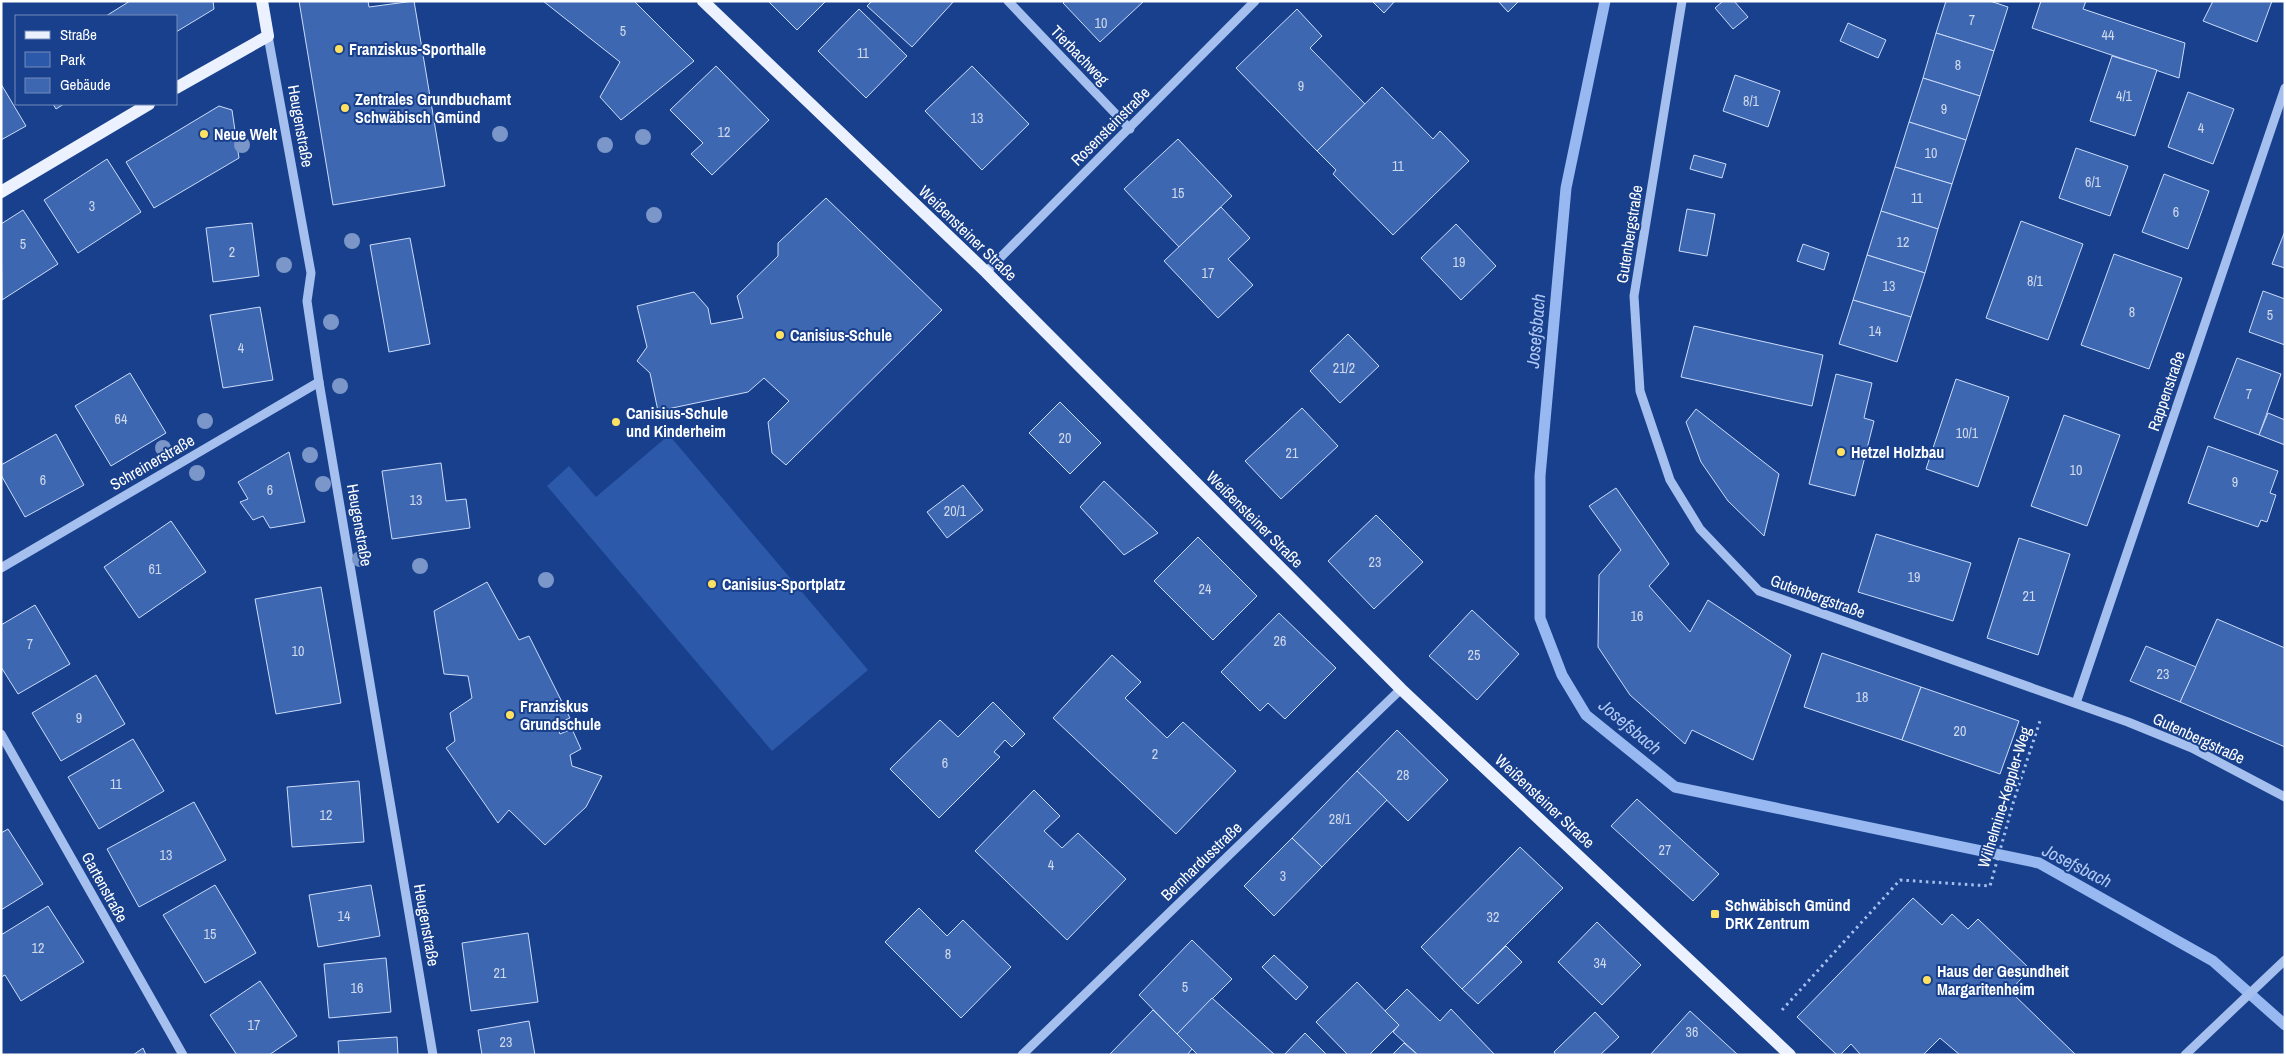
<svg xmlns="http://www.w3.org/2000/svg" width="2286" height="1056" viewBox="0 0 2286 1056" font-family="'Archivo Narrow',sans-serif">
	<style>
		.green { fill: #2c59aa }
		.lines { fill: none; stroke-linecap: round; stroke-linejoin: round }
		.stream { stroke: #97b8f0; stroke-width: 11 }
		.building { fill: #3e67b2; stroke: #cbdcfa }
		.path { stroke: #a5bfee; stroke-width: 3; stroke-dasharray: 2.5 4; stroke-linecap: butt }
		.minor { stroke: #a5bfee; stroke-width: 9 }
		.major { stroke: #ecf1ff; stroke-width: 12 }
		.tree { fill: #7b96c8 }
		.poi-dot { fill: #ffe162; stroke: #19408c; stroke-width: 2 }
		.labels { text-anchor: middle; stroke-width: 4; stroke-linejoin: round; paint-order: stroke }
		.number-label { font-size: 14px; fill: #cfd9ec }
		.poi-label { font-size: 16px; font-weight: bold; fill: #fff; stroke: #19408c; text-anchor: start }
		.street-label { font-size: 16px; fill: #fff; stroke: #19408c }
		.water-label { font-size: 18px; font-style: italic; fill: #b1c9f5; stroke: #19408c }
	</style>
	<rect width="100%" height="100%" fill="#19408c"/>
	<polygon class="green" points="669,435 868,670 772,751 547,486 569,466 596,497"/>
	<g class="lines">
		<polyline class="stream" points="1605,1 1566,188 1540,476 1540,618 1562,675 1586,715 1675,787 2039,863 2213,961 2285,1025"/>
	</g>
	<g class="building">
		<polygon points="130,1 213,1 214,9 176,32 176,16 106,16"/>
		<polygon points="299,1 368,1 369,7 414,1 445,186 333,205"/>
		<polygon points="543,1 634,1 694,61 621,120 600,97 620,62"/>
		<polygon points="768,1 826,1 797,30"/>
		<polygon points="872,1 954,1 912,47 867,6"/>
		<polygon points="1065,1 1144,1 1100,42 1063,3"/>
		<polygon points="1372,1 1395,1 1384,13"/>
		<polygon points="1498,1 1519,1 1508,12"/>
		<polygon points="1723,1 1734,1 1748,17 1733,29 1715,8"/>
		<polygon points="1946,1 1990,1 2008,7 1994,51 1936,33"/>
		<polygon points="2041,1 2086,1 2083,9 2185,43 2179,78 2032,28"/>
		<polygon points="2213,1 2272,1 2257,42 2203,21"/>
		<polygon points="859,9 907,56 866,98 818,51"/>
		<polygon points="1297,9 1322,36 1310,48 1365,104 1317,151 1236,68"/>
		<polygon points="1848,23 1886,40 1878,58 1840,41"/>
		<polygon points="1936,33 1994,51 1980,96 1923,78"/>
		<polygon points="2112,56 2157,70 2135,136 2090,121"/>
		<polygon points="716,66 769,120 712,175 691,154 703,143 670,110"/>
		<polygon points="972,66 1029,124 982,170 925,111"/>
		<polygon points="1735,75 1780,91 1768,127 1723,111"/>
		<polygon points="1923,78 1980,96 1966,140 1909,122"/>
		<polygon points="1,84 26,126 1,140"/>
		<polygon points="1382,87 1433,139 1440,131 1469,161 1393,235 1333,174 1336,170 1317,151"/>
		<polygon points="2188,92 2234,109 2213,164 2168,147"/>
		<polygon points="53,104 64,104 56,109"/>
		<polygon points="219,106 232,110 239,158 154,208 126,162"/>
		<polygon points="1909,122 1966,140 1952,184 1895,167"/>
		<polygon points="1178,139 1232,196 1179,247 1124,189"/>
		<polygon points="2076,148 2128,166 2110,216 2059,198"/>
		<polygon points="1694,155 1726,164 1722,178 1690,169"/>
		<polygon points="107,159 141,212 78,253 44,200"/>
		<polygon points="1895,167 1952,184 1938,229 1881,211"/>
		<polygon points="2164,174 2209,191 2188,249 2142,232"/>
		<polygon points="826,198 942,310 786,465 772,453 768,422 789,401 764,378 748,392 658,411 650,373 637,361 647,347 637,306 694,292 708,308 711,324 743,318 737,296 778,256 778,243"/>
		<polygon points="1221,207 1250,238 1228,259 1253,285 1218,318 1164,261"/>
		<polygon points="1687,209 1715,214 1707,256 1679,251"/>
		<polygon points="23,210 58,264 2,300 1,224"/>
		<polygon points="1881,211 1938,229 1925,273 1867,255"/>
		<polygon points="2021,221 2083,244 2048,340 1986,318"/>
		<polygon points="252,223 259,276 213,282 206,228"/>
		<polygon points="1456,224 1496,266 1461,300 1421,258"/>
		<polygon points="2285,231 2285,268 2272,264"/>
		<polygon points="410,238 430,344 389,352 370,245"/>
		<polygon points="1803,244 1829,253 1824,270 1797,261"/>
		<polygon points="2114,254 2182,278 2149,369 2081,345"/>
		<polygon points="1867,255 1925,273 1911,317 1853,300"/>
		<polygon points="2263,291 2285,299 2285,345 2249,332"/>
		<polygon points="1853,300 1911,317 1897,362 1839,344"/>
		<polygon points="260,307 273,380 223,388 210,315"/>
		<polygon points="1694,326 1823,355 1812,406 1681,377"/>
		<polygon points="1348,334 1379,366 1340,403 1310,371"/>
		<polygon points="2237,358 2281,374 2259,435 2214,418"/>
		<polygon points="130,373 166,433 111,466 75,406"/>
		<polygon points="1836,374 1872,383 1864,418 1874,421 1855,496 1809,484"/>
		<polygon points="1956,379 2009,397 1978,487 1926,469"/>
		<polygon points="1060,402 1101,443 1070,474 1029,433"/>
		<polygon points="1302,408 1338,446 1281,499 1245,461"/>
		<polygon points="1696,409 1779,474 1764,536 1728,501 1701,462 1686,422"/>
		<polygon points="2268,413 2285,420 2285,445 2259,435"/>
		<polygon points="2064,415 2120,435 2087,526 2031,506"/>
		<polygon points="56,434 84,485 25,517 1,475 1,465"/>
		<polygon points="2208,446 2278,471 2270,493 2276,495 2267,522 2261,520 2258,527 2188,503"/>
		<polygon points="289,452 305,522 270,528 263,516 253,520 240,502 248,499 238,482"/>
		<polygon points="441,463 446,501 466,499 470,528 392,539 382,471"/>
		<polygon points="1104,481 1158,533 1124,555 1080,507"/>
		<polygon points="963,485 983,510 947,538 927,512"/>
		<polygon points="1616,488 1669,564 1649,586 1690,632 1708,600 1791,655 1753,760 1692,730 1685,744 1630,695 1598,647 1599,575 1621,550 1589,506"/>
		<polygon points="1376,515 1423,562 1374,609 1328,561"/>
		<polygon points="171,521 206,572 139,618 104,567"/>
		<polygon points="1876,534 1971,563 1953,621 1858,592"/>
		<polygon points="1198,537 1257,596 1213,640 1154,581"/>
		<polygon points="2019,538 2070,554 2038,655 1987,638"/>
		<polygon points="487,582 519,640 529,636 570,718 556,724 560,734 572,729 581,749 570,755 572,766 602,776 586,807 545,845 509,810 498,823 446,748 455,741 450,713 472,698 468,676 444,674 434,611"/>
		<polygon points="321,587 341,703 276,714 255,599"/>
		<polygon points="35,605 70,664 18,694 1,667 1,625"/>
		<polygon points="1472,610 1519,654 1477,700 1429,656"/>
		<polygon points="1279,613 1336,668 1285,719 1268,703 1260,711 1221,672"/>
		<polygon points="2217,619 2285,648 2285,747 2180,702"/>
		<polygon points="2146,646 2196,667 2180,702 2130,681"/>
		<polygon points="1822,653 1921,687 1902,740 1804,707"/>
		<polygon points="1112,655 1141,682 1125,698 1167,738 1183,722 1236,771 1176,834 1053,718"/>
		<polygon points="96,675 125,724 61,761 32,713"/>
		<polygon points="1921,687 2019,721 2000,774 1902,740"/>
		<polygon points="993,702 1025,734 1012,747 1005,740 994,752 1000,757 939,818 890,769 940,720 958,737"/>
		<polygon points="1397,730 1448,780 1408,821 1357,771"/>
		<polygon points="133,739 164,791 99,829 68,777"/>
		<polygon points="1357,771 1387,800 1322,867 1292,838"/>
		<polygon points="359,781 364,842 292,847 287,787"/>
		<polygon points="1034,790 1060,816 1044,831 1062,848 1078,833 1126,879 1067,940 975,851"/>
		<polygon points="1637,799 1719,874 1693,901 1611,826"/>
		<polygon points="194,802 226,860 139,907 107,849"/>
		<polygon points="8,829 43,884 1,910 1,833"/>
		<polygon points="1292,838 1322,867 1274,916 1244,886"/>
		<polygon points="1520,847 1563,888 1462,989 1421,947"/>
		<polygon points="215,885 256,953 205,983 163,915"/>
		<polygon points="371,885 380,936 318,947 309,895"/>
		<polygon points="1913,898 1942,925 1952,914 1968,929 1978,919 2030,969 2010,991 2076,1055 1960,1055 1940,1038 1923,1055 1861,1055 1851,1044 1840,1055 1837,1055 1797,1017"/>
		<polygon points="48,906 84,962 21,1001 5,975 1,977 1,935"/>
		<polygon points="919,908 947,936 963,920 1011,967 961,1018 885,942"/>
		<polygon points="1597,922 1641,965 1602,1005 1558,962"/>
		<polygon points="528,933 538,1002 471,1011 462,943"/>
		<polygon points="1192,940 1232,979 1177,1034 1139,995"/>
		<polygon points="1506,946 1522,962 1478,1004 1462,989"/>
		<polygon points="1274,955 1308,987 1296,1000 1262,967"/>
		<polygon points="386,958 391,1012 329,1018 324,964"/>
		<polygon points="260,981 297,1036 269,1055 237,1055 210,1015"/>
		<polygon points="1357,982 1399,1025 1369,1055 1348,1055 1316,1022"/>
		<polygon points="1407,989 1440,1021 1451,1009 1495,1055 1418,1055 1393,1032 1399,1025 1385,1011"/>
		<polygon points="1212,998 1275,1055 1198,1055 1177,1034"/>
		<polygon points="1153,1010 1192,1049 1187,1055 1109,1055"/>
		<polygon points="1690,1011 1737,1054 1737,1055 1650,1055"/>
		<polygon points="1595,1012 1619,1037 1600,1055 1556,1055 1554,1052"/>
		<polygon points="529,1021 535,1055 482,1055 478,1030"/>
		<polygon points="1305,1033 1327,1055 1284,1055"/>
		<polygon points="397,1037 398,1055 339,1055 338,1041"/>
		<polygon points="1404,1043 1418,1055 1392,1055"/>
		<polygon points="143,1048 146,1055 133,1055"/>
	</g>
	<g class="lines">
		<polyline class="path" points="1782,1010 1900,880 1990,886 2014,800 2041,718"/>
		<g class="minor">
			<polyline points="1008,1 1130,129"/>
			<polyline points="1682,1 1634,296 1640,391 1670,480 1700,529 1759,591 2128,722 2192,748 2285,797"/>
			<polyline points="268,36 311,273 307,301 319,382 433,1055"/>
			<polyline points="986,272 1255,1"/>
			<polyline points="1,568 319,382"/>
			<polyline points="2076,703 2285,88"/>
			<polyline points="1,734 183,1055"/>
			<polyline points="1022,1055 1401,689"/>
			<polyline points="2185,1055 2285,960"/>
		</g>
		<g class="major">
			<polyline points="703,1 986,272 1401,689 1790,1055"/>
			<polyline points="176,88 268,36 262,1"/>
			<polyline points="1,192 149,104"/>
		</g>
	</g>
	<g class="tree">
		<circle cx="500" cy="134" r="8"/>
		<circle cx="643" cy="137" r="8"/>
		<circle cx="242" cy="145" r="8"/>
		<circle cx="605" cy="145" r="8"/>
		<circle cx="654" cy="215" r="8"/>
		<circle cx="352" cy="241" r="8"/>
		<circle cx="284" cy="265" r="8"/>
		<circle cx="331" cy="322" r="8"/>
		<circle cx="340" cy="386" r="8"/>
		<circle cx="205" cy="421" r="8"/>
		<circle cx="163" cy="448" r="8"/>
		<circle cx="310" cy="455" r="8"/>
		<circle cx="197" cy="473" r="8"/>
		<circle cx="323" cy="484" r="8"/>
		<circle cx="360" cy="559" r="8"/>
		<circle cx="420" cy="566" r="8"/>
		<circle cx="546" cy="580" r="8"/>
	</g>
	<g class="poi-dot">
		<circle cx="339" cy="49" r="5"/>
		<circle cx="345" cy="108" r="5"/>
		<circle cx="204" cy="134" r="5"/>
		<circle cx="780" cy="335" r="5"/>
		<circle cx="616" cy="422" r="5"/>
		<circle cx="1841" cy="452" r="5"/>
		<circle cx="712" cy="584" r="5"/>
		<circle cx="510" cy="715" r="5"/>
		<rect x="1710" y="909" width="10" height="10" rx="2.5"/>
		<circle cx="1927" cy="980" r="5"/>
	</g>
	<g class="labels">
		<g class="number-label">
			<text x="1972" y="25">7</text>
			<text x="1101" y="28">10</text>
			<text x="623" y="36">5</text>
			<text x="2108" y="40">44</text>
			<text x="863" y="58">11</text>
			<text x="1958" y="70">8</text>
			<text x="1301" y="91">9</text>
			<text x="2124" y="101">4/1</text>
			<text x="1751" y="106">8/1</text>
			<text x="1944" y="114">9</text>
			<text x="977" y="123">13</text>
			<text x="2201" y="133">4</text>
			<text x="724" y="137">12</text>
			<text x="1931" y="158">10</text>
			<text x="1398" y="171">11</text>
			<text x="2093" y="187">6/1</text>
			<text x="1178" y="198">15</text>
			<text x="1917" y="203">11</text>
			<text x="92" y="211">3</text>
			<text x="2176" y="217">6</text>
			<text x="1903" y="247">12</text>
			<text x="23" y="249">5</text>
			<text x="232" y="257">2</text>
			<text x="1459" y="267">19</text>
			<text x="1208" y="278">17</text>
			<text x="2035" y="286">8/1</text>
			<text x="1889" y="291">13</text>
			<text x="2132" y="317">8</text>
			<text x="2270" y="320">5</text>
			<text x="1875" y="336">14</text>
			<text x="241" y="353">4</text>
			<text x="1344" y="373">21/2</text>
			<text x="2249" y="399">7</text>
			<text x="121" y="424">64</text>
			<text x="1967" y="438">10/1</text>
			<text x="1065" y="443">20</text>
			<text x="1292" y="458">21</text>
			<text x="2076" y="475">10</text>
			<text x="43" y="485">6</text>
			<text x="2235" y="487">9</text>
			<text x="270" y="495">6</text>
			<text x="416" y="505">13</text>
			<text x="955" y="516">20/1</text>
			<text x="1375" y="567">23</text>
			<text x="155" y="574">61</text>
			<text x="1914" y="582">19</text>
			<text x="1205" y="594">24</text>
			<text x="2029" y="601">21</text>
			<text x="1637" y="621">16</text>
			<text x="1280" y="646">26</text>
			<text x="30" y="649">7</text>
			<text x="298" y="656">10</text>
			<text x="1474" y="660">25</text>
			<text x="2163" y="679">23</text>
			<text x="1862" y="702">18</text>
			<text x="79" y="723">9</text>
			<text x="1960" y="736">20</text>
			<text x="1155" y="759">2</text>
			<text x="945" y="768">6</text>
			<text x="1403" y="780">28</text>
			<text x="116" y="789">11</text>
			<text x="326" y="820">12</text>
			<text x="1340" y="824">28/1</text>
			<text x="1665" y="855">27</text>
			<text x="166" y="860">13</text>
			<text x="1051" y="870">4</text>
			<text x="1283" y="881">3</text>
			<text x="344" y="921">14</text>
			<text x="1493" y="922">32</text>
			<text x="210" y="939">15</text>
			<text x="38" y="953">12</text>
			<text x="948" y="959">8</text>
			<text x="1600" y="968">34</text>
			<text x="500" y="978">21</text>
			<text x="1185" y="992">5</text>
			<text x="357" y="993">16</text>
			<text x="254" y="1030">17</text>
			<text x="1692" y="1037">36</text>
			<text x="506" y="1047">23</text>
		</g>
		<g class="poi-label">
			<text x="349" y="55">Franziskus-Sporthalle</text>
			<text x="355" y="105">Zentrales Grundbuchamt<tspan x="355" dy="18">Schwäbisch Gmünd</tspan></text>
			<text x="214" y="140">Neue Welt</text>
			<text x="790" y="341">Canisius-Schule</text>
			<text x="626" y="419">Canisius-Schule<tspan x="626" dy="18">und Kinderheim</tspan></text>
			<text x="1851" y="458">Hetzel Holzbau</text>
			<text x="722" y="590">Canisius-Sportplatz</text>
			<text x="520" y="712">Franziskus<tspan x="520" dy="18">Grundschule</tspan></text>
			<text x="1725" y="911">Schwäbisch Gmünd<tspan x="1725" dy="18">DRK Zentrum</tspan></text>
			<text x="1937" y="977">Haus der Gesundheit<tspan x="1937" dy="18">Margaritenheim</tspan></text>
		</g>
		<g class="street-label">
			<text transform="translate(1080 55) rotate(46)" y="6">Tierbachweg</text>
			<text transform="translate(301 126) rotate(80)" y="6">Heugenstraße</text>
			<text transform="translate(1110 126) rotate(-45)" y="6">Rosensteinstraße</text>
			<text transform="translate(968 233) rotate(44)" y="6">Weißensteiner Straße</text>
			<text transform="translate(1629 234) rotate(-81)" y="6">Gutenbergstraße</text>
			<text transform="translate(2166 391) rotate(-71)" y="6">Rappenstraße</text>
			<text transform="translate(152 462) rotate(-30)" y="6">Schreinerstraße</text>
			<text transform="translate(1255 519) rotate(45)" y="6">Weißensteiner Straße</text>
			<text transform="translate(360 525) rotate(80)" y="6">Heugenstraße</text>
			<text transform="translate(1818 596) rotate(20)" y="6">Gutenbergstraße</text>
			<text transform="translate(2199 738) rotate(25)" y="6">Gutenbergstraße</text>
			<text transform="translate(2004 797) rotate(-73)" y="6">Wilhelmine-Keppler-Weg</text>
			<text transform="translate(1545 801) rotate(43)" y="6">Weißensteiner Straße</text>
			<text transform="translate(1201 861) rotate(-44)" y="6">Bernhardusstraße</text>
			<text transform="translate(105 887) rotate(61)" y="6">Gartenstraße</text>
			<text transform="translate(427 925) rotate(80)" y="6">Heugenstraße</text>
		</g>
		<g class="water-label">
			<text transform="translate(1536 331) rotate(-85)" y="6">Josefsbach</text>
			<text transform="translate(1630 727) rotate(40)" y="6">Josefsbach</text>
			<text transform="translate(2077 866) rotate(27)" y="6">Josefsbach</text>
		</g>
	</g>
	<rect width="2286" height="1056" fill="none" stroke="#ffffff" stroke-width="5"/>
	<rect x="15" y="15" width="162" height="90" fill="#19408c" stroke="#758cba"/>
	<rect x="25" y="31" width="25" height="8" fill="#ecf1ff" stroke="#758cba"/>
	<text x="60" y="40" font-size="15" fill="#ffffff">Straße</text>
	<rect x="25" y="52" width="25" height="15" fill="#2c59aa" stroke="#758cba"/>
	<text x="60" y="65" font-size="15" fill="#ffffff">Park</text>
	<rect x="25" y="78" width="25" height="15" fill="#3e67b2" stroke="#758cba"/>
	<text x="60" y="90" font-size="15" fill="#ffffff">Gebäude</text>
</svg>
